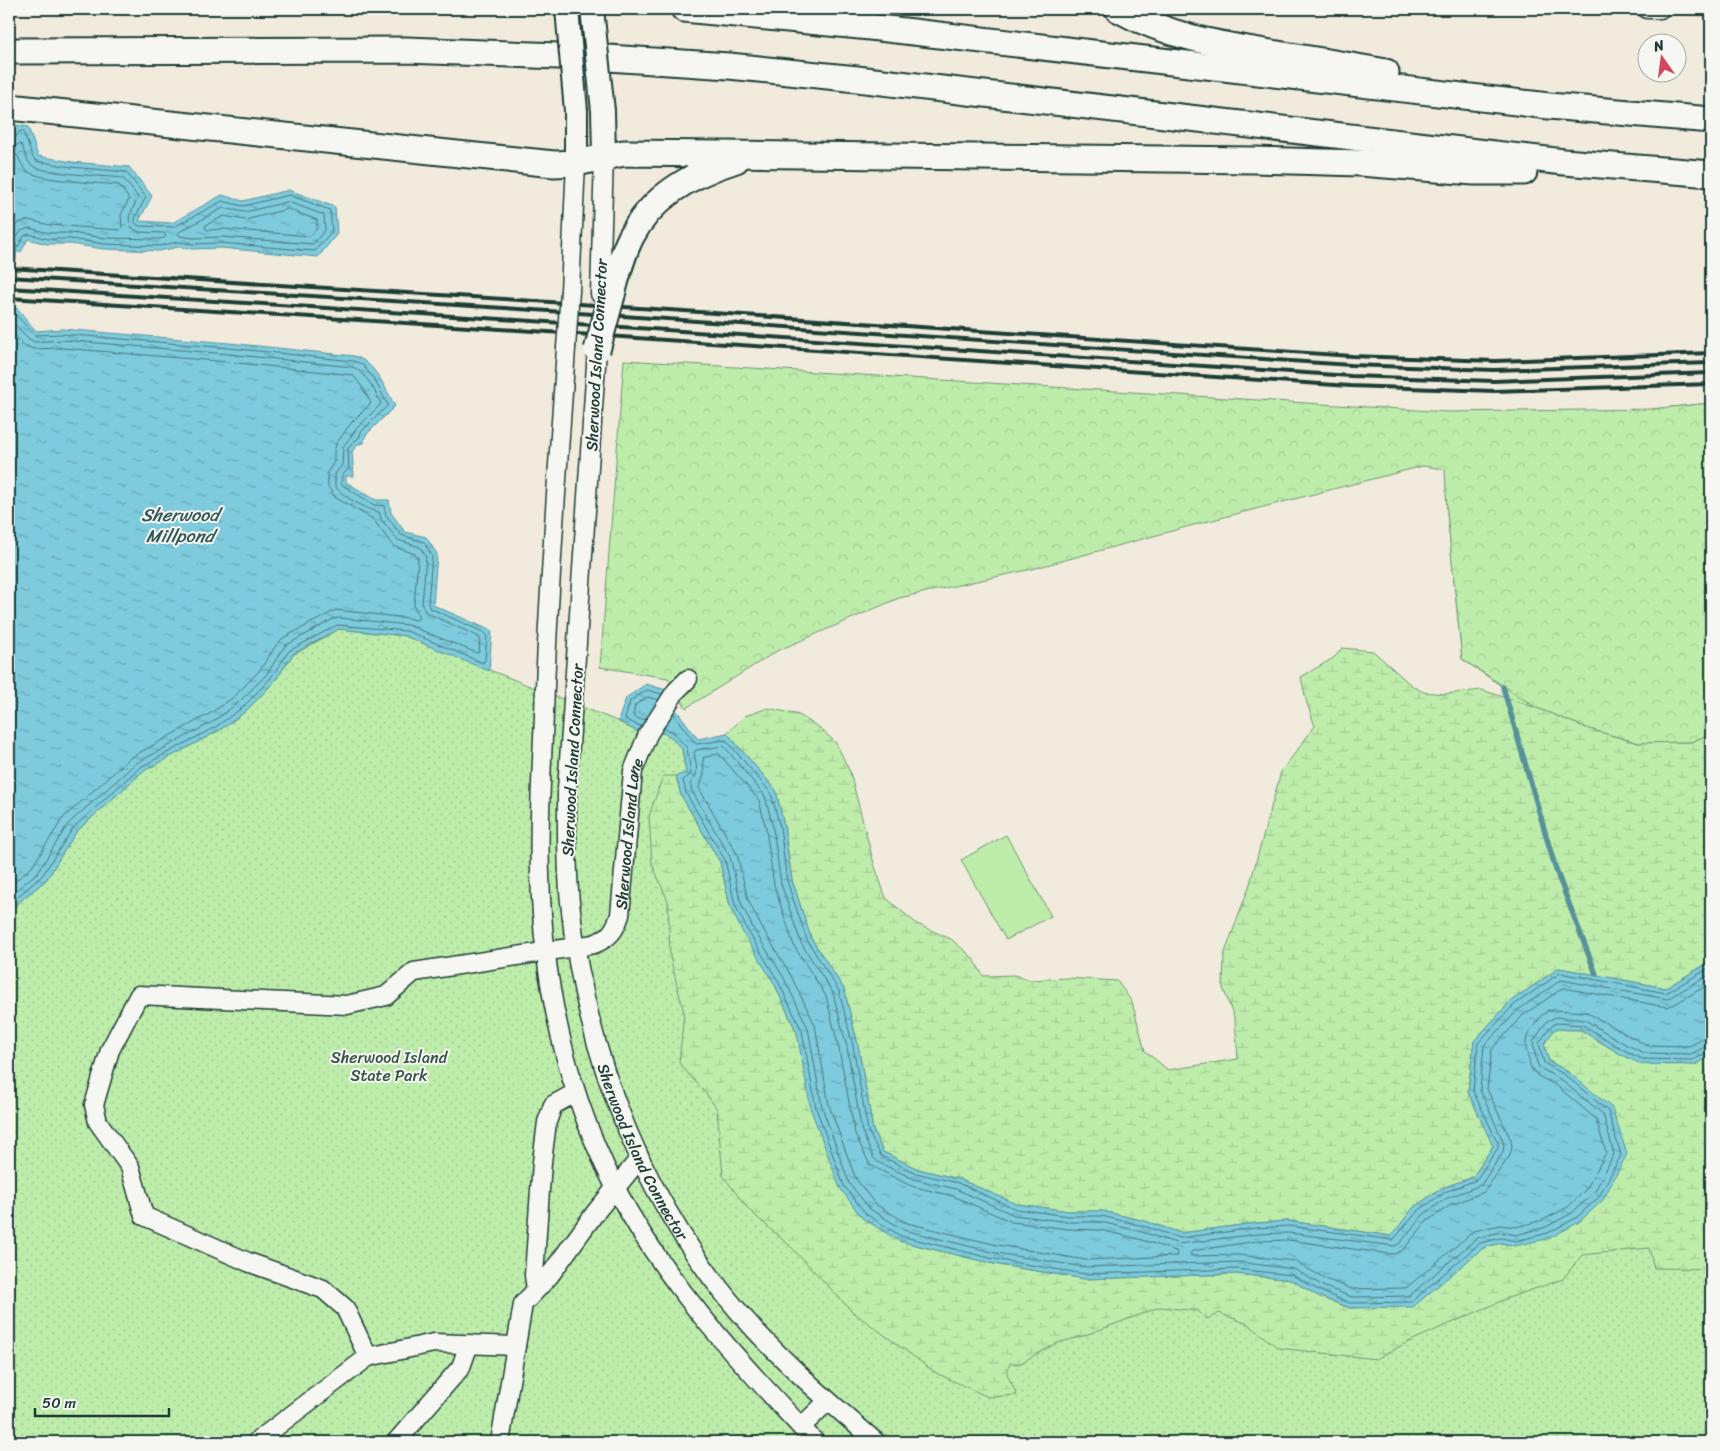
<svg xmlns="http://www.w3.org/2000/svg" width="1720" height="1451" viewBox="0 0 1720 1451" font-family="Sriracha,sans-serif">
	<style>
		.built { fill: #ebdec6 }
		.green { fill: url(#green-dots); stroke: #6e9570 }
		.forest { fill: url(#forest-crowns); stroke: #6e9570 }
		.wetland { fill: url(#wetland-marsh); stroke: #6e9570 }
		.pitch { fill: #beedab; stroke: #6e9570 }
		.water { fill: url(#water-ripples); stroke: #589299 }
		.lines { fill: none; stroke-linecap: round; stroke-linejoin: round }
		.shore { stroke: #457678; stroke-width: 1 }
		.stream { stroke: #589299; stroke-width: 5.5 }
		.minor-casing { stroke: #1f3d34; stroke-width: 21 }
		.major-casing { stroke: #1f3d34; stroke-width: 26 }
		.highway-casing { stroke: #1f3d34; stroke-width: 29 }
		.minor { stroke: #f6f6f2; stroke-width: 18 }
		.major { stroke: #f6f6f2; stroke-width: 22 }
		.highway { stroke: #f6f6f2; stroke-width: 25 }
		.rail { stroke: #1f3d34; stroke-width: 4 }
		.minor-bridge-casing { stroke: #1f3d34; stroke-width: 21; stroke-linecap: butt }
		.major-bridge-casing { stroke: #1f3d34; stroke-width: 26; stroke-linecap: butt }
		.highway-bridge-casing { stroke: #1f3d34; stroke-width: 29; stroke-linecap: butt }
		.minor-bridge { stroke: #f6f6f2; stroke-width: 18 }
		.major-bridge { stroke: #f6f6f2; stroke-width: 22 }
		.highway-bridge { stroke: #f6f6f2; stroke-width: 25 }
		.labels { text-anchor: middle; stroke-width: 4; stroke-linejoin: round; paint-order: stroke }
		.street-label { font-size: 16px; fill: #1f3d34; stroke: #f6f6f2 }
		.park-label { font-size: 16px; fill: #375746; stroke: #f6f6f2 }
		.water-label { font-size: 18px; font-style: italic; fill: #325956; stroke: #f6f6f2 }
	</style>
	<defs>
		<pattern id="green-dots" width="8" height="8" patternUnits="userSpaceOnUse" patternTransform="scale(1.25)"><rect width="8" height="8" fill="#beedab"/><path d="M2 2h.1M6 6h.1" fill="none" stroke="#a3cc94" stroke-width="1.8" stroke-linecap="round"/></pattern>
		<pattern id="forest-crowns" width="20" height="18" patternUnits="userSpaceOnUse" patternTransform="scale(1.25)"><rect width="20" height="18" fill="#beedab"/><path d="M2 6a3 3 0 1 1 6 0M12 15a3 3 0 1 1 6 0" fill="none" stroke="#a3cc94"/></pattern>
		<pattern id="wetland-marsh" width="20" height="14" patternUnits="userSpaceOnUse" patternTransform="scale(1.25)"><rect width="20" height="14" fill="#beedab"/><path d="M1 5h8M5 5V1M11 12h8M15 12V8" fill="none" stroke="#a3cc94"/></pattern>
		<pattern id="water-ripples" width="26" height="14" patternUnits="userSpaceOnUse" patternTransform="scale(1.25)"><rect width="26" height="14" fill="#7ecbdd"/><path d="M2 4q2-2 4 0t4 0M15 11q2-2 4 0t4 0" fill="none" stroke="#67a6b4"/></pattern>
	</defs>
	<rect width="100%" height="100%" fill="#f1ebde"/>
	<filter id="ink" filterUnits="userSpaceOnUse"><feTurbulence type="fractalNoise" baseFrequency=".02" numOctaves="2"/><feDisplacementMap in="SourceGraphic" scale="10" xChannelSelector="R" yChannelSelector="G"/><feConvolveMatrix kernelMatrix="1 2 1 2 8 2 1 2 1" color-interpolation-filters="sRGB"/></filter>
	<g filter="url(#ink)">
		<polygon class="built" points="1539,9 1711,9 1711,18"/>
		<polygon class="green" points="1711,403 1711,1442 9,1442 9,913 19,902 46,880 76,832 142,772 220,730 246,711 274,682 293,655 339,629 405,636 617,721 636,731 657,731 670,736 682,749 686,773 994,1264 1556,870 1503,687 1462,659 1447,512 1652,409"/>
		<polygon class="forest" points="624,360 1448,412 1652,409 1711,403 1711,733 1692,742 1639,743 1589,729 1537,708 1462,659 1447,512 1445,469 1423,466 1201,523 1032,569 899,598 777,651 686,708 668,678 600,667"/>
		<g class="wetland">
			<polygon points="1342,648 1373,651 1411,685 1423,692 1445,694 1482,690 1537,708 1589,729 1638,743 1692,742 1711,733 1711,961 1666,988 1559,968 1511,1001 1474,1041 1468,1092 1493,1146 1473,1177 1442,1188 1415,1207 1391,1236 1289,1221 1256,1223 1181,1233 1145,1221 1102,1211 1069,1211 1017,1204 959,1179 918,1169 883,1152 873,1130 858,1045 844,989 811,938 792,880 784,826 776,791 727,733 745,716 768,708 799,715 820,728 836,743 850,772 874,864 886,898 917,924 951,939 974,959 983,976 1014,975 1029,980 1068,978 1117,981 1132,1002 1145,1051 1168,1070 1238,1059 1235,1020 1223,988 1224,955 1249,887 1281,772 1315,726 1306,700 1301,677 1335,657"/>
			<polygon points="663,776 676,776 681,795 720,862 730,907 744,933 774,983 797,1033 801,1050 899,1241 994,1264 1085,1279 1237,1274 1291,1280 1320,1297 1350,1308 1372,1307 1448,1276 1483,1248 1501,1243 1515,1246 1567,1071 1549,1061 1544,1044 1555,1028 1581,1030 1620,1054 1694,1065 1711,1056 1711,1269 1654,1268 1649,1248 1582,1255 1563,1279 1508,1298 1406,1343 1376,1359 1278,1348 1248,1324 1219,1313 1207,1319 1198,1311 1160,1307 1083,1336 1057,1343 1019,1364 1010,1363 1007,1374 1017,1395 988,1397 936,1373 853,1312 790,1246 749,1210 723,1176 717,1109 708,1096 679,1063 684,1013 670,957 668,901 652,864 649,816"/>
		</g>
		<polygon class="pitch" points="1006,835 1051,916 1006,940 961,860"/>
		<g class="water">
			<polygon points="16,125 28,127 38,156 72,162 129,167 152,196 139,221 172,223 222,195 243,201 289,190 335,207 337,234 318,257 221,248 192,249 178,247 159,251 104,249 70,244 47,244 28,239 21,252 9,252 9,140"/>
			<path d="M9 307 18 309 36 331 62 329 229 343 354 356C375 362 385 388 395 406L365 436 364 443 358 444 352 452 354 476H346V482L376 500H389L391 513 405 532 426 537 437 554 433 605 492 631 489 671 405 636 339 629 293 654 274 682 246 711 220 730 142 772 76 832 46 880 19 902 9 913Z"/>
			<polygon points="646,684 673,692 672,704 698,739 727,733 776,790 784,826 792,880 811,938 844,989 858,1045 873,1130 883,1152 918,1169 959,1179 1017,1204 1069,1211 1102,1211 1145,1221 1181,1233 1256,1223 1289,1221 1391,1236 1414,1207 1442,1188 1473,1177 1493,1146 1468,1092 1474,1041 1511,1001 1559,968 1666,988 1711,961 1711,1056 1694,1065 1641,1064 1620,1054 1581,1030 1555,1029 1544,1044 1549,1061 1567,1071 1612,1108 1627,1154 1603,1200 1579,1222 1550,1238 1515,1246 1501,1243 1483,1248 1413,1307 1350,1308 1320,1297 1291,1280 1237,1274 1085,1279 994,1264 899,1241 862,1218 840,1188 811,1110 797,1033 774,983 743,933 730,906 720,862 681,795 676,776 686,773 682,749 670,736 657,731 636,731 618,721 626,698"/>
		</g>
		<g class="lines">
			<g class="shore">
				<polyline points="9,141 14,140 19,132 23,131 33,158 37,161 71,167 126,172 146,197 135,218 135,223 139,226 174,227 222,201 243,206 289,195 330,210 332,231 315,251 221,243 193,244 178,242 159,246 105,244 70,239 48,239 29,234 24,236 18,247 9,247"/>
				<path d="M9 147 21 144C24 150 26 160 31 165 42 174 106 176 123 178L138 197 129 217 131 227 139 232 164 233 166 236 164 238 159 239 105 238 71 233H49L29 228 21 231 15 240 9 241"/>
				<path d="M9 155H17C20 160 22 167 27 171 40 181 100 183 119 185L129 199 121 215 122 228 120 230 50 225 28 220 18 223 9 233"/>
				<polygon points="288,202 324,215 325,230 313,244 222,237 193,238 180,236 178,234 179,232 223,208 244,212"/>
				<polygon points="288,209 317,220 317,228 311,236 223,229 208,230 205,228 206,225 224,216 245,220"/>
				<polyline points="9,312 15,314 35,335 62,334 229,348 353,361 362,364 374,379 388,405 361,432 359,438 354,441 348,449 349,469 342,475 341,484 374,505 384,506 386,515 401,535 424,542 432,556 428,604 430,608 485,633 487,635 485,660 483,663 407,631 337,625 289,651 270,679 243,707 217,726 139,768 73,828 42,876 16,898 9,906"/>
				<path d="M9 319 28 338 34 342 62 340 228 354 352 367C365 371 376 392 381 404L357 428 343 447 342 465 335 474V486C341 496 368 510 379 512L381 519 398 540 420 547 426 557 422 604 425 612 479 637 480 639 479 652 477 653 408 625 340 618 333 619 285 646 266 675 239 702 214 721 135 764 68 824 38 872 9 896"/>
				<polyline points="9,329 24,345 33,349 62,348 228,362 353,375 362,387 371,403 351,423 336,444 334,451 334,462 327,473 328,487 336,498 373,519 393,546 415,554 418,559 414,605 419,618 416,620 407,618 336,610 283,638 277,644 260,670 234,697 209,714 130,758 63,818 32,867 9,886"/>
				<polyline points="673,714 696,744 726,740 771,793 780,827 787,881 807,940 839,991 853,1046 868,1131 881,1156 916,1173 958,1183 1016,1209 1069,1216 1102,1216 1143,1226 1180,1238 1256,1228 1289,1226 1393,1240 1418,1211 1445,1192 1476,1180 1498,1148 1498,1143 1473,1091 1478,1043 1514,1005 1560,973 1666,993 1711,967"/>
				<polyline points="646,719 639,719 633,716 635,705 648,697 659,700"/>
				<polyline points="642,726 637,725 625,719 630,701 647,690 662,694"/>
				<polyline points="664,728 673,732 687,748 691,773 689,776 683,780 686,793 725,860 735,905 748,931 778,981 802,1031 816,1108 844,1186 866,1214 901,1236 994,1259 1085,1274 1237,1269 1292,1275 1322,1292 1350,1303 1411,1302 1480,1243 1501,1238 1516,1241 1548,1233 1576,1218 1599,1197 1621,1155 1608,1111 1565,1075 1544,1063 1539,1043 1551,1026 1556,1023 1583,1025 1622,1049 1642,1059 1692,1060 1711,1052"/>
				<polygon points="719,754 759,800 766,829 774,885 794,946 826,996 839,1049 855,1134 870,1165 911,1186 953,1196 1012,1222 1068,1229 1100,1230 1139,1239 1176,1251 1177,1256 1086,1260 997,1245 907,1223 875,1204 856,1179 847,1155 829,1105 815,1025 790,974 760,924 748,900 737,854 699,788 704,775 703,758"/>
				<path d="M1711 974 1667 999 1561 980 1518 1010 1484 1046 1480 1090 1503 1141 1504 1146 1503 1152 1481 1185 1447 1198 1423 1215 1400 1243 1395 1246 1289 1233 1257 1234 1179 1244 1142 1232 1101 1222H1069L1014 1215 956 1189 914 1179 878 1162 873 1157 862 1132 847 1047 833 993 801 943 781 884 773 828 765 796 724 746 696 750 694 752C696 765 700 774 690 784L692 791 730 857 741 903 753 928 784 978 808 1028 822 1107 849 1183 870 1209 904 1230 996 1253 1085 1267 1238 1262 1294 1269 1325 1287 1352 1297 1409 1296 1477 1238 1500 1232 1516 1235 1546 1227 1572 1213 1594 1193 1614 1154 1603 1114 1561 1080 1540 1068 1537 1063 1533 1042 1547 1021 1556 1017 1585 1020 1625 1044 1644 1053 1691 1054 1705 1047 1711 1046"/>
				<polyline points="1711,983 1675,1004 1667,1007 1563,988 1523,1015 1492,1049 1487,1089 1511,1140 1512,1148 1509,1157 1484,1192 1451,1205 1427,1221 1403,1250 1395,1254 1389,1254 1288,1240 1257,1241 1192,1251 1190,1254 1192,1256 1238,1255 1294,1261 1328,1280 1352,1289 1406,1288 1474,1231 1500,1225 1516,1227 1543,1220 1568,1207 1587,1188 1606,1153 1596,1119 1557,1086 1538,1076 1531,1068 1526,1049 1526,1041 1528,1034 1541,1016 1548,1011 1554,1010 1586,1012 1646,1045 1689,1046 1704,1039 1711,1038"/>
			</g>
			<g class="stream">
				<polyline points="14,259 14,245"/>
				<polyline points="1503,687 1556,870 1596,974"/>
			</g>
			<g class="minor-casing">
				<g id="minor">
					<polyline points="1647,9 1660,9"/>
					<polyline points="570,291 576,163"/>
					<polyline points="600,294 604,156"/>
					<path d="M566 348C558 470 548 592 544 714 542 767 538 821 540 874 543 984 565 1088 615 1187 666 1285 741 1363 815 1442"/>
					<path id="s1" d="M597 350 567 789C567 827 566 864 570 902 585 1059 647 1212 754 1329 792 1370 834 1406 876 1442"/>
					<polyline points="536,1290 534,1275 542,1162 547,1122 553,1105 575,1093"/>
					<path id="s2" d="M516 1346 434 1343 368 1357 345 1308 323 1289 248 1262 144 1216 130 1167 98 1122 94 1105 110 1050 139 995 347 1005 386 996 414 972 594 944C609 938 615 931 620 915L633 771 648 734 676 691 688 679"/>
					<polyline points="801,1427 828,1401"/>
					<polyline points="256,1442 368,1357"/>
					<polyline points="396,1442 461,1367 469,1344"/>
					<polyline points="500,1442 523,1304 550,1275 595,1213 640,1158"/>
				</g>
			</g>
			<g class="major-casing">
				<g id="major">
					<polyline points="603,111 604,156"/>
					<polyline points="576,163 576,111"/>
				</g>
			</g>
			<g class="highway-casing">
				<g id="highway">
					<polyline points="684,9 870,27 1549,106 1711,120"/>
					<path d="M1118 9C1170 38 1227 46 1284 55 1318 60 1352 66 1386 72"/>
					<polyline points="9,51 407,50 608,58 729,66 857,79 1564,162 1711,174"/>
					<polyline points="9,107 554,164 576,163 624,153 1254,160 1360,163 1474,172 1524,172"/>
					<path d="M612 295C617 275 622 255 631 237 652 196 694 173 736 160"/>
				</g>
			</g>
			<use href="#minor" class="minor"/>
			<use href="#major" class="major"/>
			<use href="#highway" class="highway"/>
			<g class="rail">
				<polyline points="9,268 535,301 1352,356 1495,361 1711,353"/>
				<polyline points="9,277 534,310 1351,365 1494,370 1711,363"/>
				<polyline points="9,288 533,321 1351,376 1494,381 1711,373"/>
				<polyline points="9,298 533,331 1350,386 1494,391 1711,384"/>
			</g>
			<g class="minor-bridge-casing">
				<polyline id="minor-bridge" points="566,348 570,291"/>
			</g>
			<g class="major-bridge-casing">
				<g id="major-bridge">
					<polyline points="567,9 576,111"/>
					<polyline points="592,9 603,111"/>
				</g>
			</g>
			<g class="highway-bridge-casing">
				<polyline id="highway-bridge" points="597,350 612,295"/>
			</g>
			<use href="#minor-bridge" class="minor-bridge"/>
			<use href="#major-bridge" class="major-bridge"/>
			<use href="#highway-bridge" class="highway-bridge"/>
		</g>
	</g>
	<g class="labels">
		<g class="street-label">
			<text transform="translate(596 355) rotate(-87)" y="6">Sherwood Island Connector</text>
			<text transform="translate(572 760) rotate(-87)" y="6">Sherwood Island Connector</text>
			<text dy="6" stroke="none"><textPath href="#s2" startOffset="1259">Sherwood Island Lane</textPath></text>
			<text dy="6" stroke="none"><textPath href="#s1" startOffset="815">Sherwood Island Connector</textPath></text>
		</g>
		<g class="park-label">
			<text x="389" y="1063">Sherwood Island<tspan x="389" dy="18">State Park</tspan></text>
		</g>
		<g class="water-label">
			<text x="180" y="521">Sherwood<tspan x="180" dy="21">Millpond</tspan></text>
		</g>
	</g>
	<rect width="1720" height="1451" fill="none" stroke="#f6f6f2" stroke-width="30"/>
	<rect x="15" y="15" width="1690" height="1421" fill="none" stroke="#1f3d34" stroke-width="2" filter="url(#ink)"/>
	<g transform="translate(1662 58) rotate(346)"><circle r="24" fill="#f6f6f2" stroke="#a0aca6"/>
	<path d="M0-4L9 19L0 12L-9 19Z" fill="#d1495b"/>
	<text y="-8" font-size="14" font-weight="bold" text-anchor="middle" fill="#1f3d34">N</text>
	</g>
	<path d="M35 1408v8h134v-8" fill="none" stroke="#1f3d34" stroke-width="2.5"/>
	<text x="42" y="1408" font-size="15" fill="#1f3d34" stroke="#f6f6f2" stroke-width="4" paint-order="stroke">50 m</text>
</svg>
